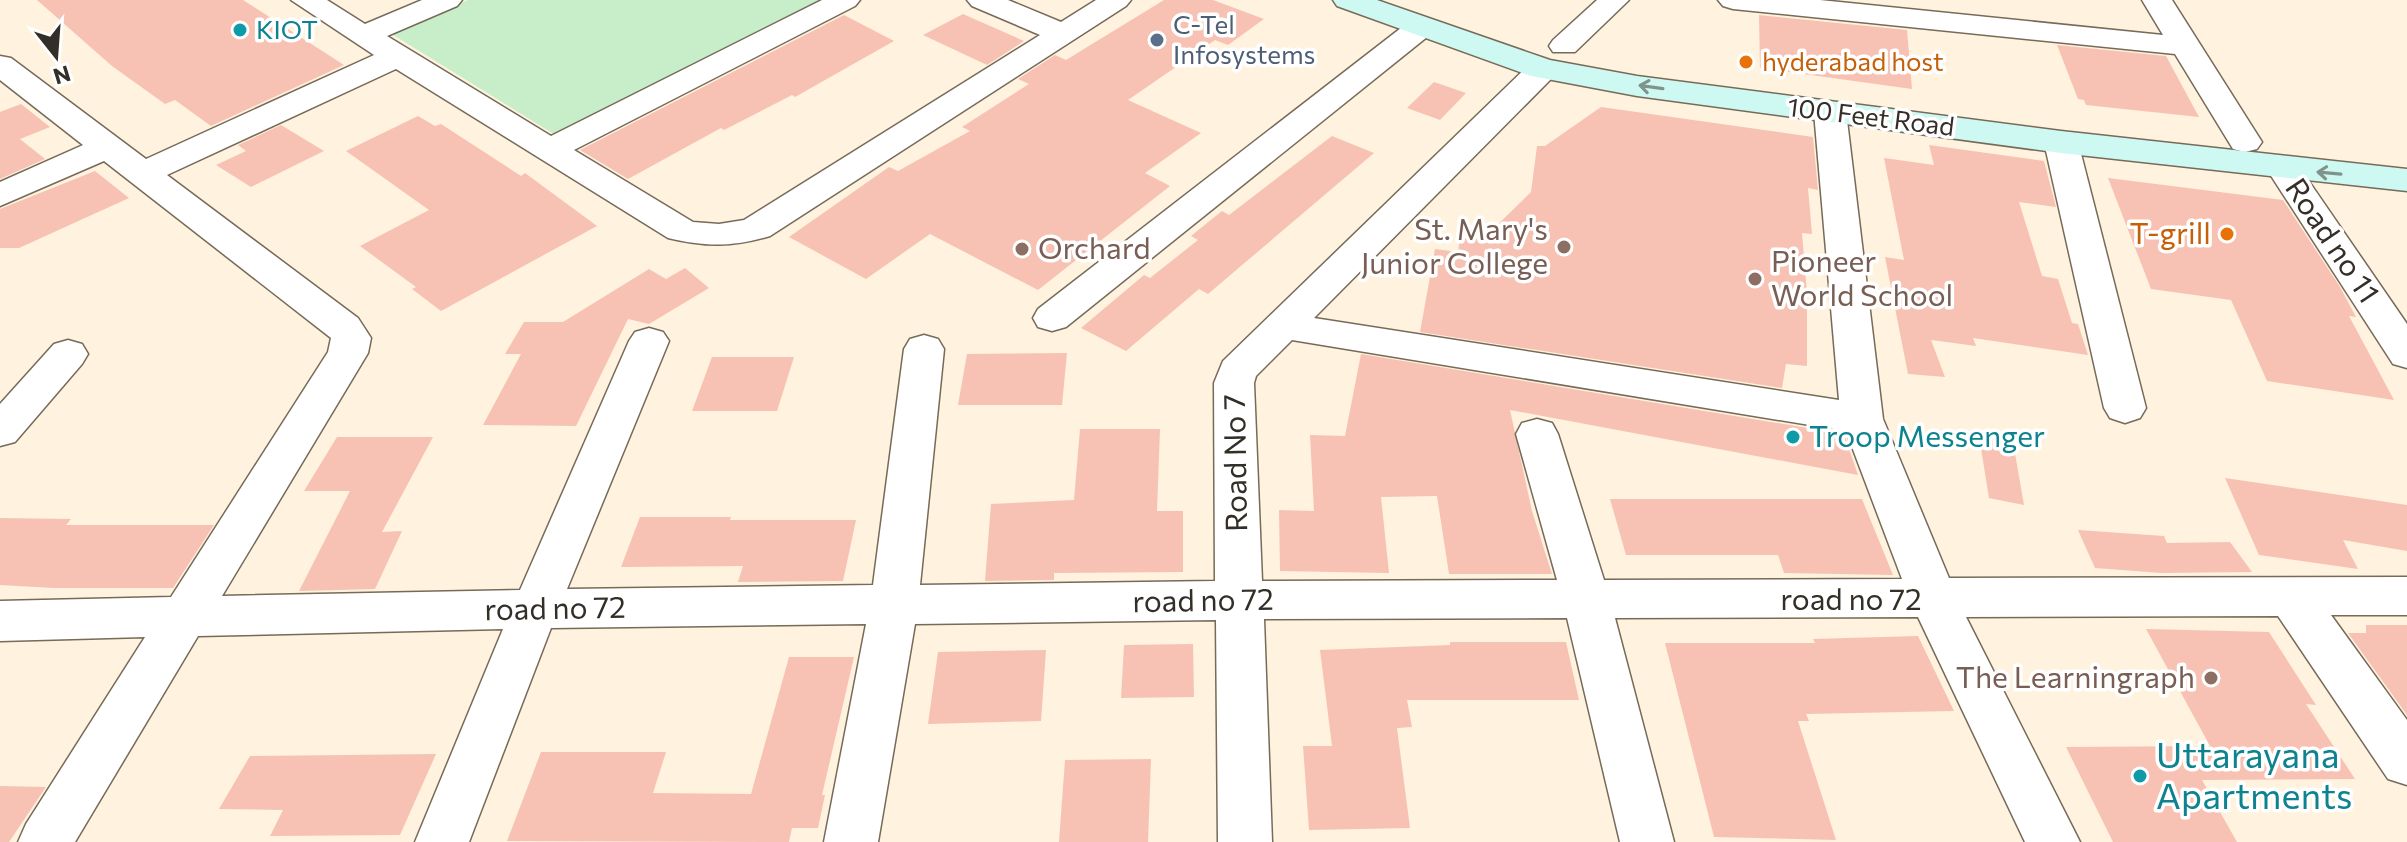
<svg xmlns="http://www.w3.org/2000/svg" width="2407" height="842" viewBox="0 0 2407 842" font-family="Commissioner,sans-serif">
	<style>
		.green { fill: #c8edc9 }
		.building { fill: #f7c2b4 }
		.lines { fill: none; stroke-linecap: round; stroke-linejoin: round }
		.minor-casing { stroke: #766a59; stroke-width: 3 }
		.secondary-casing { stroke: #766a59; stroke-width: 3 }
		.minor { fill: #fff; fill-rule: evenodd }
		.secondary { fill: #cdf9f2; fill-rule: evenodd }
		.oneway { stroke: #80948c }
		.culture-dot { fill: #0f9aa8; stroke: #fff; stroke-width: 3 }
		.service-dot { fill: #5c6f8a; stroke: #fff; stroke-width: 3 }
		.food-dot { fill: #e8710a; stroke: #fff; stroke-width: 3 }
		.education-dot { fill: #8d6e63; stroke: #fff; stroke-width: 3 }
		.labels { text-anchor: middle; stroke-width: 7; stroke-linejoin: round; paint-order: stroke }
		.far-service-label { font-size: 26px; fill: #4e5e75; stroke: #fff; text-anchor: start }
		.far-culture-label { font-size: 26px; fill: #0d838f; stroke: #fff; text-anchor: start }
		.far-food-label { font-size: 26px; fill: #c56008; stroke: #fff; text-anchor: start }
		.far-street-label { font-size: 26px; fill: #332e27; stroke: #fff }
		.education-label { font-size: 30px; fill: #785e54; stroke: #fff; text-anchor: end }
		.food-label { font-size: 30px; fill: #c56008; stroke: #fff; text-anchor: end }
		.street-label { font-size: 30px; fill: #332e27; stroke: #fff }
		.culture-label { font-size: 30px; fill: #0d838f; stroke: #fff; text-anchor: start }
		.near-culture-label { font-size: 36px; fill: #0d838f; stroke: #fff; text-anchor: start }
	</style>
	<rect width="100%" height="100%" fill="#fff2de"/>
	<polygon class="green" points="468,0 828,0 557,136 390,33"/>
	<g class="building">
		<polygon points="37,0 243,0 344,65 211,126 175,100 165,104 112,66"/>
		<polygon points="1164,0 1213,0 1264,19 1228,45 1215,40 1128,100 1201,133 1145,173 1170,186 1038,290 930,234 866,279 789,237 889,167 898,171 970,131 962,127 1029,84 1018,79 1055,55 1066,60"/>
		<polygon points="963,14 1024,41 987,65 923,35"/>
		<polygon points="844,15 894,41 795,97 792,95 724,130 721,128 628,179 580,150"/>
		<polygon points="1759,15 1907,30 1912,89 1760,68"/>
		<polygon points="2057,45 2166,56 2199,117 2086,105 2084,100 2078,99"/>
		<polygon points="1434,82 1466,93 1440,120 1407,108"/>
		<polygon points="21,104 50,127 20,139 45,159 0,179 0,112"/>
		<polygon points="1601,107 1813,137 1818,190 1808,188 1812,234 1802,233 1807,293 1807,366 1786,364 1782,388 1420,332 1435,249 1458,252 1461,230 1488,234 1531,192 1537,146 1545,146"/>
		<polygon points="418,116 435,126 441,124 521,176 525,173 597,226 441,311 412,289 416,287 360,246 429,210 346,151"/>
		<polygon points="281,125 324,151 251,187 216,165 246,151 238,145"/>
		<polygon points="1332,136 1374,153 1208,294 1199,289 1126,351 1081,328 1144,275 1150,278 1198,240 1191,236 1222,211 1229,215"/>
		<polygon points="1929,145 2044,161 2056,207 2019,202 2042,276 2058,279 2072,323 2078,324 2088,355 1973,338 1976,346 1931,340 1945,377 1908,374 1885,257 1904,260 1884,158 1934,165"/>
		<polygon points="95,171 129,198 19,248 0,248 0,209"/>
		<polygon points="2108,178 2283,200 2340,287 2356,317 2349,316 2394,400 2267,381 2231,300 2151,289"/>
		<polygon points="685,268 709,288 649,324 628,319 576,426 483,425 521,354 505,354 524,322 563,322 649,269 666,279"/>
		<polygon points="1067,353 1062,405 958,405 967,354"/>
		<polygon points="1361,354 1844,434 1858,475 1510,410 1532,511 1552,574 1449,574 1437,496 1381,497 1389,573 1280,571 1279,510 1314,511 1310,435 1345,436"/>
		<polygon points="712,357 794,357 777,411 692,411"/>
		<polygon points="1080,429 1160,429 1157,511 1183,511 1183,572 1054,573 1054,580 985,581 991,504 1074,500"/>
		<polygon points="1979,436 2013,442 2024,505 1989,498"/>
		<polygon points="337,437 433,437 382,532 402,531 375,589 299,591 350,491 304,491"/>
		<polygon points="2225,478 2407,505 2407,551 2343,540 2358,569 2259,555"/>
		<polygon points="1610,499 1862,499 1893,575 1784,573 1778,555 1626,555"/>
		<polygon points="640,517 731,517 730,520 856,520 843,581 738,582 743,566 621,567"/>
		<polygon points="0,518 71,519 66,525 214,525 173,588 54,588 0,585"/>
		<polygon points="2078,530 2164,536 2167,543 2230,542 2252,572 2161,573 2095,568"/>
		<polygon points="2366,625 2407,625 2407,715 2348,633 2366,633"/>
		<polygon points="2146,629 2269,632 2316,705 2306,704 2355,779 2202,780 2237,842 2113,842 2066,747 2210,746"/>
		<polygon points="1918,636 1954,711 1806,714 1809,721 1798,721 1836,840 1714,837 1665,643 1815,643 1813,639"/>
		<polygon points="1450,642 1566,642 1579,700 1407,700 1412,727 1397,728 1410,828 1309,830 1303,746 1332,746 1320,650 1450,645"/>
		<polygon points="1193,644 1194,697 1121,698 1124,645"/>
		<polygon points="1046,650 1041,721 928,724 938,652"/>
		<polygon points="789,657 854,657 822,795 825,795 818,828 792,828 789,842 507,841 541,752 666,752 653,793 751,794"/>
		<polygon points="436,754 400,835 270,836 283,810 219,809 250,756"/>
		<polygon points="1151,759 1148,842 1059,842 1065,760"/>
		<polygon points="0,786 46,787 9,842 0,842"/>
	</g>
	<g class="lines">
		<g class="minor-casing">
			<g id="minor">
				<path d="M291 0H327L365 24 422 0H462L457 6 387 36 551 136 822 0H860L855 6 574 150 693 222 719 224 744 220 1040 35 972 6 967 0H1008L1061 22 1096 0H1131L1126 6 770 236C733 247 705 247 668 238L396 69 167 175 358 318 371 338 368 353 222 596 520 590 629 341 635 332 649 328 663 332 669 341 567 589 873 585 904 349 910 339 924 335 938 339 944 349 920 585 1215 581 1214 383 1223 361 1532 62H1554L1559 69 1554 76 1314 318 1839 400 1814 112 1818 105 1830 102 1842 105 1846 112 1883 419 1949 578 2407 577V615H2331L2407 720V785L2388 779 2278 616 1966 617 2080 842H2025L1918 617 1615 618 1674 842H1620L1567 618 1264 619 1272 842H1218L1216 620 915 624 878 842H824L866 624 551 628 469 842H415L503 629 198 636 75 842H18L26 824 145 637 0 641V601L171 597 328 352 331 338 104 161 0 206V182L83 145 0 80V56L11 58 146 159 374 55ZM1292 340 1846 431 1902 579 1604 580 1558 434 1552 423 1537 419 1522 423 1516 434 1557 580 1262 581 1254 383 1256 376Z"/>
				<polygon points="1597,0 1629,0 1575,52 1553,52 1549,46 1553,40"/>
				<polygon points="1718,0 1820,0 2163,35 2142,0 2172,0 2262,142 2257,149 2245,152 2233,149 2175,54 1733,9 1723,6"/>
				<polygon points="1421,18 1432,21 1436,27 1432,33 1066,327 1052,331 1038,327 1033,318 1038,309 1410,21"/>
				<polygon points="2061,132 2073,135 2078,142 2146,408 2140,418 2125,423 2110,418 2104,408 2044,142 2049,135"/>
				<polygon points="2283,158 2295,161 2407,324 2407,368 2393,364 2266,168 2271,161"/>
				<polygon points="68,340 82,344 88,354 82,364 15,442 0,446 0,404 54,344"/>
			</g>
		</g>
		<g class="secondary-casing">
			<polygon id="secondary" points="1333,0 1377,0 1550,60 1637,76 2061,131 2407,169 2407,191 2061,153 1637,96 1531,76 1337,6"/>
		</g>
		<use href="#minor" class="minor"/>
		<use href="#secondary" class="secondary"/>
	</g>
	<defs><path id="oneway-shaft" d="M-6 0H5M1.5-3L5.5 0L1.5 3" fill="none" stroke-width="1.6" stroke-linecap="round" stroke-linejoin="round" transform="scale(2)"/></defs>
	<g class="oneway">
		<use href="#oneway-shaft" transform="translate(1651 87) rotate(-172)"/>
		<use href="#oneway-shaft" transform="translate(2329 173) rotate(-175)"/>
	</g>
	<g class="culture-dot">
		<circle cx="240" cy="30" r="8"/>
		<circle cx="1793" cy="437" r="8"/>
		<circle cx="2140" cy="776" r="8"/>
	</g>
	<circle class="service-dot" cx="1157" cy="40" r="8"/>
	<g class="food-dot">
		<circle cx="1746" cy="62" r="8"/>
		<circle cx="2227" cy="234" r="8"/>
	</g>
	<g class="education-dot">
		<circle cx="1564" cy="247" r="8"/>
		<circle cx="1022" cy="249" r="8"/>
		<circle cx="1755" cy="279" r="8"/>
		<circle cx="2211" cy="678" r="8"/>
	</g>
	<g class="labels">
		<g class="far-service-label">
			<text x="1173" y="34">C-Tel<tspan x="1173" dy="30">Infosystems</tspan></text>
		</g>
		<g class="far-culture-label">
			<text x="256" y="39">KIOT</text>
		</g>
		<g class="far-food-label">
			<text x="1762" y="71">hyderabad host</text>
		</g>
		<g class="far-street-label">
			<text transform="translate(1871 117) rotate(7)" y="9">100 Feet Road</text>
		</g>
		<g class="education-label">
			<text x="1548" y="240">St. Mary's<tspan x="1548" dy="34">Junior College</tspan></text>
			<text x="1038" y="259" text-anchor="start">Orchard</text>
			<text x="1771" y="272" text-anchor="start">Pioneer<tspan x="1771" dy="34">World School</tspan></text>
			<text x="2195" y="688">The Learningraph</text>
		</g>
		<g class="food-label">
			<text x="2211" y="244">T-grill</text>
		</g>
		<g class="street-label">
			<text transform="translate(2332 241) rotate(56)" y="10">Road no 11</text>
			<text transform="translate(1236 463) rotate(-91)" y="10">Road No 7</text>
			<text x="1851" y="610">road no 72</text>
			<text transform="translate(1203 601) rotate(-1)" y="10">road no 72</text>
			<text transform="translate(555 609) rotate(-1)" y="10">road no 72</text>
		</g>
		<g class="culture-label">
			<text x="1809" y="447">Troop Messenger</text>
		</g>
		<g class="near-culture-label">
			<text x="2156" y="768">Uttarayana<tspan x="2156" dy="41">Apartments</tspan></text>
		</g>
	</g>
	<g transform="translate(56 56) rotate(163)" stroke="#ffffff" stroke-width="6" paint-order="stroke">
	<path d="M0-6L14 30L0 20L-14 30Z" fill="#332e27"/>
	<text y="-12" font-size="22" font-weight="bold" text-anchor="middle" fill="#332e27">N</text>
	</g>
</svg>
